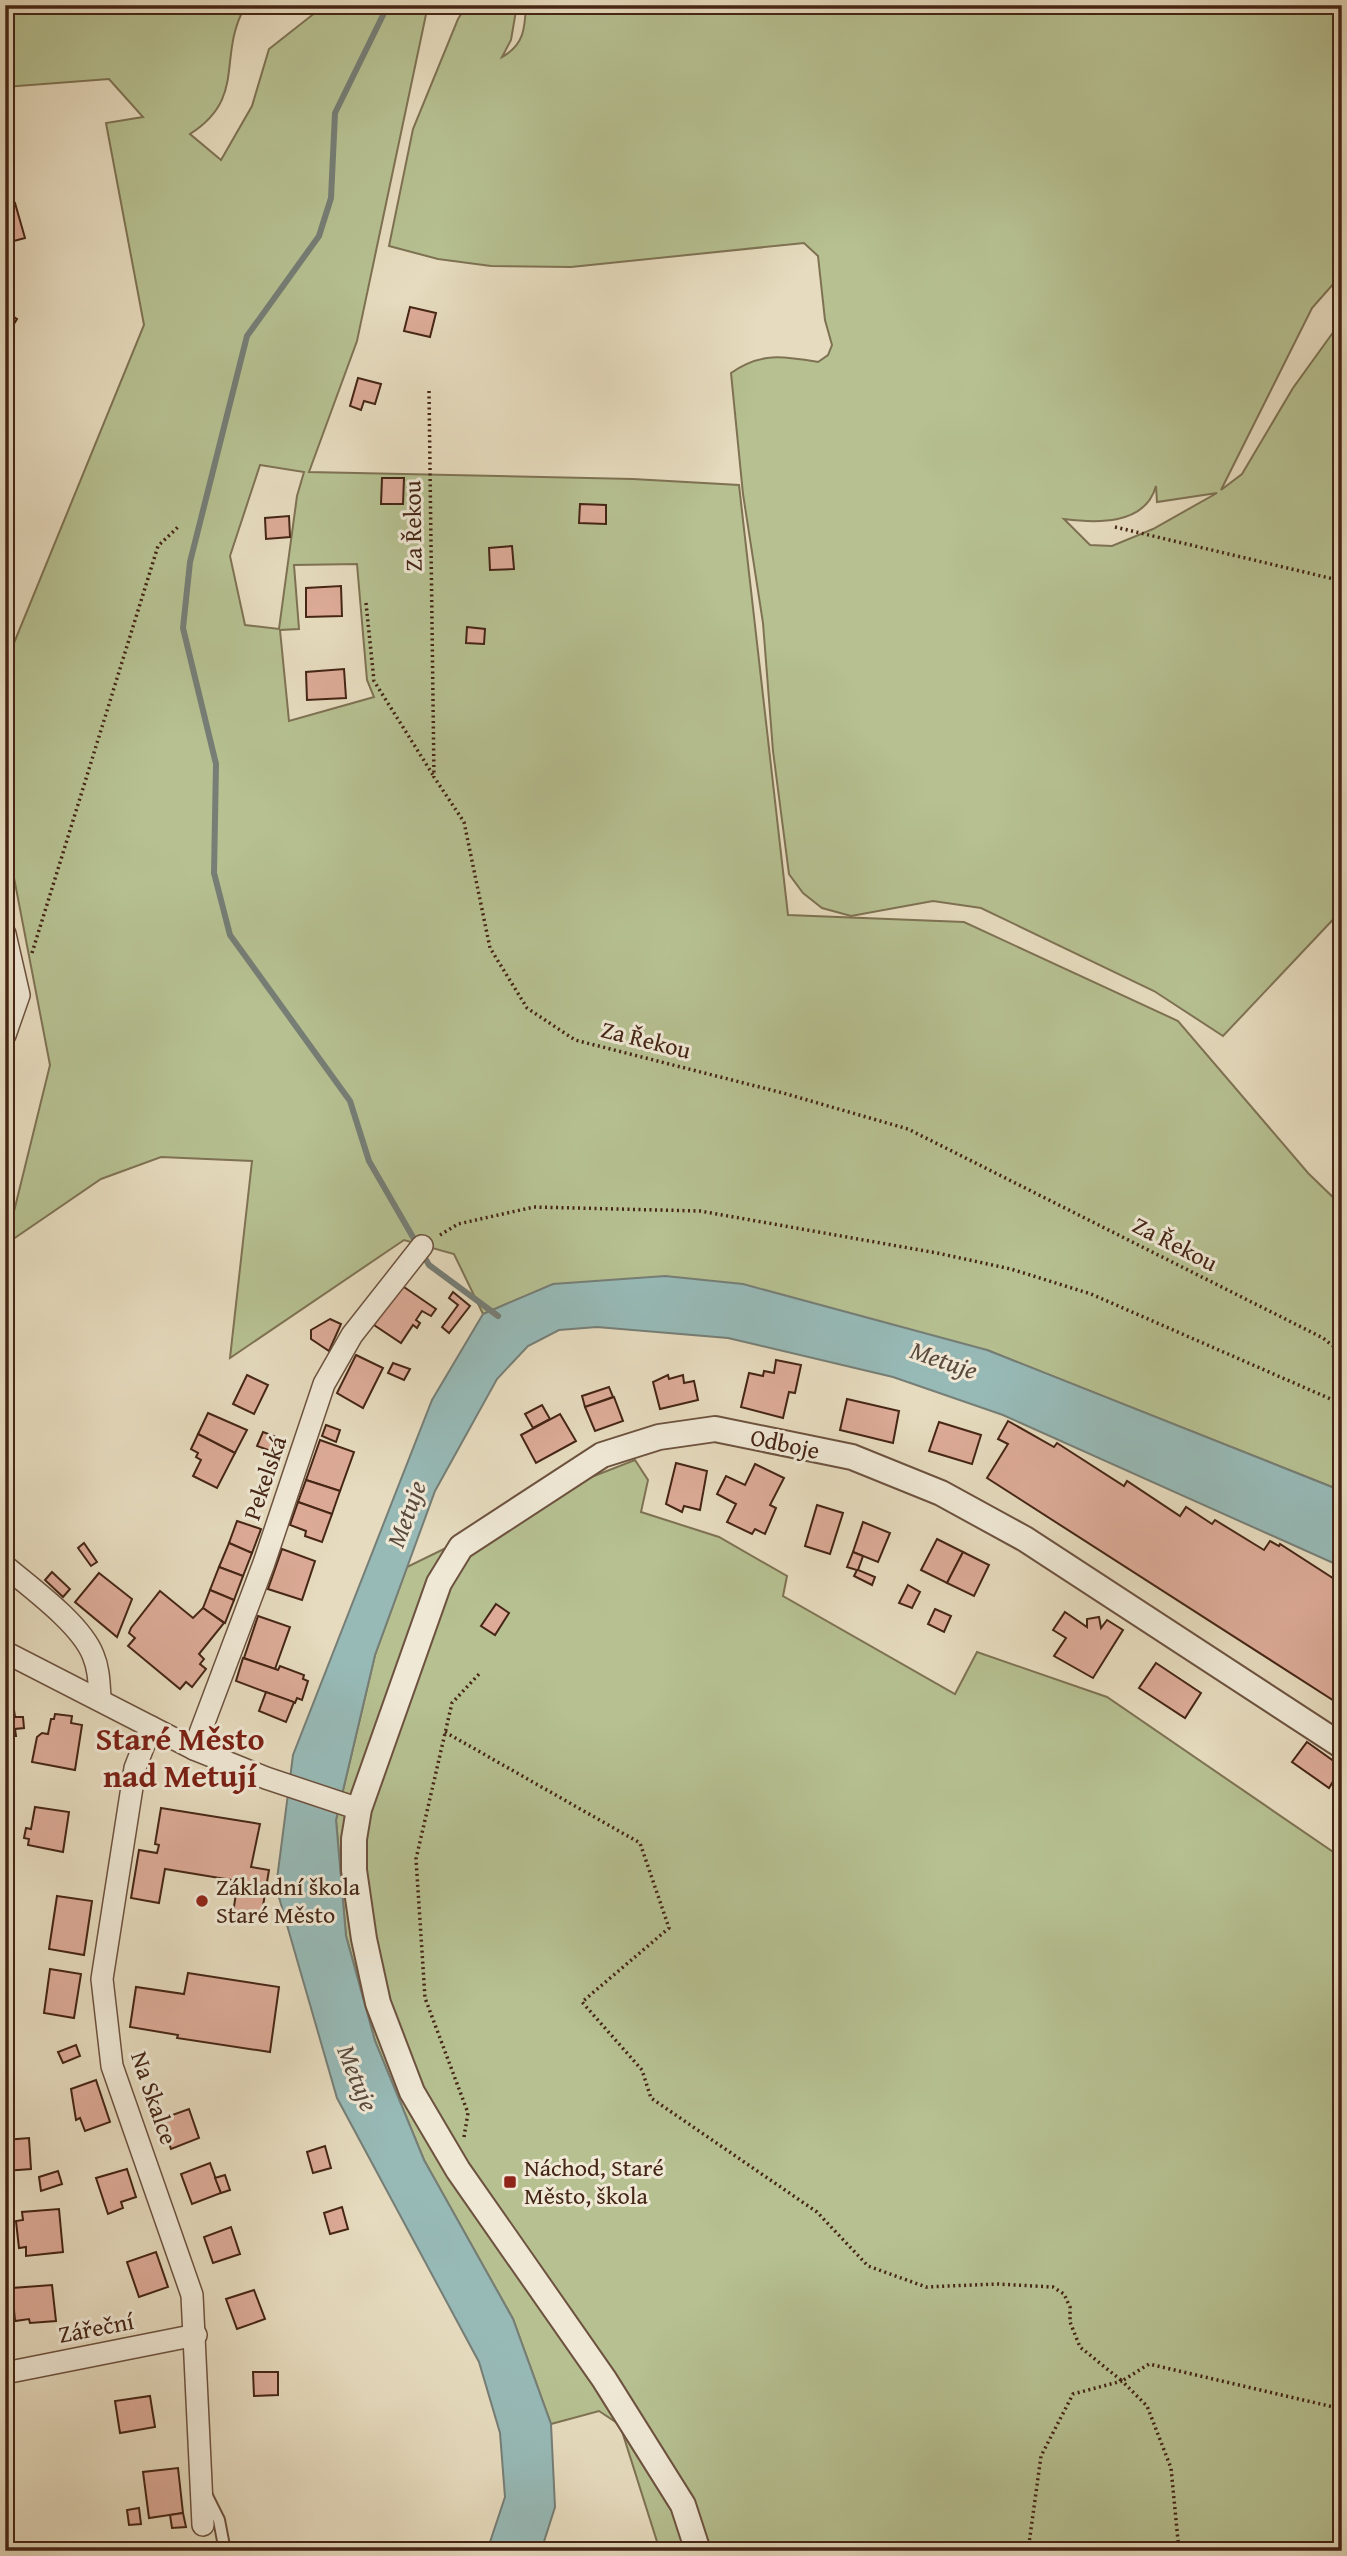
<svg xmlns="http://www.w3.org/2000/svg" width="1347" height="2556" viewBox="0 0 1347 2556" font-family="'Gentium Book Plus',serif">
	<style>
		.green { fill: #b6c091; stroke: #7e7253; stroke-width: 2; fill-rule: evenodd }
		.water { fill: #97bab7; stroke: #767e76; stroke-width: 2 }
		.lines { fill: none; stroke-linecap: round; stroke-linejoin: round }
		.stream { stroke: #767e76; stroke-width: 6 }
		.building { fill: #ddab98; stroke: #452515; stroke-width: 2 }
		.service-casing { stroke: #6d523f; stroke-width: 14 }
		.minor-casing { stroke: #6d523f; stroke-width: 24 }
		.tertiary-casing { stroke: #6d523f; stroke-width: 28 }
		.path { stroke: #452515; stroke-width: 3.5; stroke-dasharray: 2 3.5; stroke-linecap: butt }
		.service { stroke: #efe8d5; stroke-width: 10 }
		.minor { stroke: #efe8d5; stroke-width: 21 }
		.tertiary { stroke: #efe8d5; stroke-width: 24 }
		.poi-dot { fill: #8f2418; stroke: #efe8d5; stroke-width: 2.5 }
		.labels { text-anchor: middle; stroke-width: 6; stroke-linejoin: round; paint-order: stroke }
		.street-label { font-size: 24px; fill: #452515; stroke: #efe8d5 }
		.poi-label { font-size: 24px; fill: #452515; stroke: #efe8d5; text-anchor: start }
		.water-label { font-size: 26px; font-style: italic; fill: #5a4a3e; stroke: #efe8d5 }
		.district-label { font-size: 32px; font-weight: bold; fill: #7a1f14; stroke: #efe8d5 }
	</style>
	<rect width="100%" height="100%" fill="#e6dbbe"/>
	<filter id="stains"><feTurbulence type="fractalNoise" baseFrequency=".00286" numOctaves="4"/><feColorMatrix values="0 0 0 0 .2 0 0 0 0 .09 0 0 0 0 .02 0 0 0 .5 -.17"/></filter>
	<radialGradient id="worn" r=".72"><stop offset=".6" stop-color="#630" stop-opacity="0"/><stop offset="1" stop-color="#630" stop-opacity=".3"/></radialGradient>
	<g class="green">
		<path d="M5 5H246C216 56 248 97 190 134L221 160 252 106 269 49 325 5H428L357 341 309 472 633 479 739 485 788 915 964 922 1178 1021 1308 1173 1342 1206V1491L987 1350 554 1284 483 1314 454 1254 404 1240 230 1358 252 1161 161 1157 101 1179 6 1244 50 1065 5 831V665L144 325 106 123 143 117 109 79 5 87ZM260 465 304 472 297 496 279 629 245 625 230 556ZM357 564 367 680 374 697 289 721 280 630 299 629 294 565Z"/>
		<path d="M467 5H517L511 40 502 57C524 45 525 28 526 5H1342V274L1312 308 1221 490 1242 474 1293 388 1342 320V910L1223 1036 1154 991 981 908 933 901 851 916 822 908 803 893 789 874 773 751 763 623 743 494 731 373C761 352 783 356 818 362L828 355 832 345 825 320 818 256 804 243 571 267 491 266 438 259 389 246 413 129 458 19ZM1156 486 1157 502 1217 493 1153 529 1112 546 1090 545 1064 519C1095 523 1145 526 1156 486Z"/>
		<polygon points="635,1460 648,1480 641,1512 719,1537 787,1576 783,1596 955,1694 977,1652 1107,1697 1342,1858 1342,2551 660,2551 620,2425 599,2411 551,2424 513,2319 424,2160 375,2041 346,1936 336,1820 375,1655 407,1567 493,1525 535,1499"/>
	</g>
	<polygon class="water" points="665,1276 743,1284 987,1350 1342,1491 1342,1567 1003,1415 893,1377 728,1338 597,1327 559,1330 528,1346 497,1379 435,1491 375,1655 336,1820 346,1936 375,2041 424,2160 513,2319 551,2424 555,2507 541,2551 487,2551 505,2497 500,2433 479,2362 337,2098 276,1887 293,1755 432,1400 483,1314 553,1284"/>
	<g class="lines">
		<polyline class="stream" points="388,5 335,113 331,198 319,236 247,336 190,562 183,628 216,764 214,873 230,935 350,1101 369,1161 429,1265 498,1316"/>
	</g>
	<g class="building">
		<polygon points="15,203 25,238 10,242 9,237 5,238 5,205"/>
		<polygon points="410,307 436,313 430,337 404,331"/>
		<polygon points="5,311 17,319 9,332 5,330"/>
		<polygon points="358,378 381,384 375,404 364,401 361,410 350,406"/>
		<polygon points="382,478 404,478 403,504 381,504"/>
		<polygon points="580,504 606,505 606,524 579,523"/>
		<polygon points="289,516 290,537 266,539 265,518"/>
		<polygon points="512,546 514,569 490,570 489,548"/>
		<polygon points="341,586 342,616 306,617 306,588"/>
		<polygon points="467,627 485,629 484,644 466,643"/>
		<polygon points="344,669 346,698 307,700 306,672"/>
		<polygon points="401,1285 436,1309 431,1316 422,1311 416,1320 420,1323 417,1328 413,1325 401,1343 374,1325"/>
		<polygon points="453,1292 470,1306 449,1333 442,1327 458,1305 449,1298"/>
		<polygon points="330,1319 341,1324 329,1351 311,1339 311,1330"/>
		<polygon points="356,1355 383,1368 363,1408 337,1393"/>
		<polygon points="776,1360 801,1365 795,1393 789,1392 783,1418 741,1407 749,1373 763,1376 764,1371 774,1373"/>
		<polygon points="393,1363 410,1369 404,1380 388,1373"/>
		<polygon points="247,1375 268,1385 254,1414 233,1404"/>
		<polygon points="668,1375 669,1379 683,1375 684,1383 694,1381 698,1400 660,1409 653,1382"/>
		<polygon points="609,1387 613,1397 585,1407 582,1396"/>
		<polygon points="614,1397 623,1421 595,1431 585,1407"/>
		<polygon points="847,1399 899,1411 893,1443 840,1430"/>
		<polygon points="542,1405 550,1419 533,1428 525,1414"/>
		<polygon points="208,1413 247,1430 235,1453 198,1434"/>
		<polygon points="560,1414 576,1441 536,1463 521,1435"/>
		<polygon points="1008,1421 1054,1447 1057,1443 1124,1486 1127,1481 1180,1516 1186,1507 1212,1524 1215,1520 1264,1550 1270,1541 1279,1546 1280,1544 1342,1584 1342,1706 987,1478 1008,1444 998,1439"/>
		<polygon points="939,1422 981,1435 972,1464 929,1451"/>
		<polygon points="326,1425 340,1430 336,1442 322,1436"/>
		<polygon points="263,1432 287,1441 282,1455 257,1446"/>
		<polygon points="198,1434 235,1453 217,1488 193,1476 201,1460 196,1457 198,1453 191,1449"/>
		<polygon points="320,1440 354,1452 340,1491 306,1480"/>
		<polygon points="676,1463 707,1471 700,1510 684,1506 682,1512 666,1504"/>
		<polygon points="755,1464 784,1478 770,1505 776,1508 765,1534 755,1529 752,1534 727,1522 736,1504 717,1494 726,1476 745,1485"/>
		<polygon points="306,1480 340,1491 332,1514 298,1502"/>
		<polygon points="298,1502 332,1514 322,1542 305,1536 306,1531 290,1525"/>
		<polygon points="817,1505 843,1513 830,1554 805,1546"/>
		<polygon points="237,1521 261,1529 252,1553 229,1543"/>
		<polygon points="863,1522 890,1533 878,1562 853,1552"/>
		<polygon points="937,1539 963,1552 947,1583 921,1570"/>
		<polygon points="84,1543 97,1562 91,1566 78,1548"/>
		<polygon points="229,1543 252,1553 243,1576 219,1567"/>
		<polygon points="282,1549 315,1561 302,1600 268,1589"/>
		<polygon points="853,1552 863,1556 858,1570 875,1577 872,1585 854,1576 857,1570 847,1567"/>
		<polygon points="963,1552 989,1565 974,1596 947,1583"/>
		<polygon points="219,1567 243,1576 234,1600 210,1590"/>
		<polygon points="52,1572 70,1589 63,1597 45,1580"/>
		<polygon points="99,1573 132,1599 117,1637 75,1602"/>
		<polygon points="908,1585 920,1592 912,1608 899,1603"/>
		<polygon points="210,1590 234,1600 225,1623 203,1608"/>
		<polygon points="160,1591 193,1618 203,1608 224,1623 199,1654 204,1659 200,1664 206,1669 192,1687 186,1682 180,1689 128,1646 135,1638 129,1633 131,1628"/>
		<polygon points="496,1604 509,1613 495,1635 481,1626"/>
		<polygon points="935,1609 951,1616 944,1632 928,1624"/>
		<polygon points="1065,1612 1087,1627 1087,1619 1099,1617 1101,1628 1107,1620 1123,1630 1093,1678 1054,1656 1066,1638 1053,1630"/>
		<polygon points="258,1616 290,1627 275,1669 244,1658"/>
		<polygon points="243,1658 278,1670 280,1666 304,1675 303,1679 308,1681 302,1700 297,1698 295,1703 236,1681"/>
		<polygon points="1156,1663 1201,1693 1185,1718 1139,1688"/>
		<polygon points="266,1692 294,1702 286,1722 259,1711"/>
		<polygon points="14,1710 15,1717 23,1717 24,1728 15,1729 16,1736 6,1736 12,1797 5,1796 5,1711"/>
		<polygon points="55,1714 72,1716 71,1723 82,1725 75,1770 32,1762 37,1737 42,1733 48,1734 51,1719 54,1719"/>
		<polygon points="1307,1742 1342,1767 1329,1788 1292,1762"/>
		<polygon points="35,1807 69,1812 63,1852 28,1845 29,1839 24,1838 26,1828 31,1829"/>
		<polygon points="161,1808 260,1824 251,1867 269,1870 261,1918 233,1913 238,1881 165,1869 159,1903 131,1898 139,1850 157,1853 159,1845 155,1844"/>
		<polygon points="57,1896 92,1901 84,1955 49,1949"/>
		<polygon points="50,1969 81,1974 74,2018 44,2013"/>
		<polygon points="188,1973 279,1987 270,2052 177,2038 178,2035 130,2027 136,1987 184,1994"/>
		<polygon points="76,2045 80,2056 63,2063 58,2052"/>
		<polygon points="96,2080 110,2122 85,2131 80,2118 76,2120 71,2089"/>
		<polygon points="189,2109 199,2138 171,2149 161,2119"/>
		<polygon points="29,2138 31,2169 5,2171 5,2140"/>
		<polygon points="325,2146 331,2168 313,2173 307,2152"/>
		<polygon points="210,2163 221,2193 192,2204 181,2174"/>
		<polygon points="127,2169 136,2197 121,2202 123,2208 108,2214 96,2178"/>
		<polygon points="58,2171 62,2184 41,2191 39,2177"/>
		<polygon points="225,2175 230,2190 221,2193 215,2178"/>
		<polygon points="342,2207 348,2229 330,2234 324,2213"/>
		<polygon points="59,2209 63,2252 26,2256 26,2247 19,2248 16,2221 23,2220 22,2212"/>
		<polygon points="231,2227 240,2254 213,2263 204,2237"/>
		<polygon points="156,2252 168,2287 139,2297 127,2262"/>
		<polygon points="52,2285 56,2321 30,2323 29,2319 15,2321 12,2288"/>
		<polygon points="254,2290 265,2319 237,2329 226,2299"/>
		<polygon points="253,2372 278,2372 278,2395 254,2396"/>
		<polygon points="150,2396 155,2427 120,2433 115,2401"/>
		<polygon points="178,2468 183,2513 149,2518 143,2472"/>
		<polygon points="139,2508 141,2524 129,2525 127,2510"/>
		<polygon points="183,2513 186,2527 172,2528 170,2515"/>
	</g>
	<g class="lines">
		<g class="service-casing">
			<polyline id="service" points="207,2496 219,2520 225,2551"/>
		</g>
		<g class="minor-casing">
			<g id="minor">
				<polyline points="5,934 19,995 5,1035"/>
				<path d="M5 1566C31 1588 81 1624 93 1655 99 1669 99 1683 100 1698"/>
				<polyline points="5,1652 194,1749 266,1778 359,1809"/>
				<polyline points="151,1727 135,1768 102,1979 112,2066 192,2295 203,2525"/>
				<polyline points="194,1749 264,1563 324,1384 352,1335 422,1246"/>
				<polyline points="5,2373 196,2335"/>
			</g>
		</g>
		<g class="tertiary-casing">
			<polyline id="tertiary" points="698,2551 683,2505 604,2379 458,2170 412,2092 378,2003 364,1939 354,1870 354,1839 359,1809 439,1583 461,1547 602,1455 659,1437 715,1429 852,1457 941,1493 1025,1539 1342,1746"/>
		</g>
		<g class="path">
			<polyline points="429,391 434,777 464,822 490,948 527,1008 575,1040 783,1093 908,1129 1323,1338 1342,1353"/>
			<polyline points="1115,527 1342,581"/>
			<polyline points="366,603 374,681 433,775"/>
			<polyline points="32,953 158,546 178,527"/>
			<polyline points="5,1131 10,1192 5,1208"/>
			<polyline points="440,1235 458,1224 534,1207 700,1211 937,1253 1011,1269 1091,1294 1342,1404"/>
			<polyline points="445,1732 640,1843 669,1928 582,2002 642,2070 651,2098 817,2212 868,2266 926,2287 997,2284 1053,2287 1064,2294 1070,2307 1070,2322 1080,2347 1122,2381 1149,2364 1342,2409"/>
			<polyline points="464,2137 468,2113 425,1998 416,1859 452,1703 480,1673"/>
			<polyline points="1028,2551 1041,2456 1073,2394 1122,2381 1147,2406 1171,2468 1179,2551"/>
		</g>
		<use href="#service" class="service"/>
		<use href="#minor" class="minor"/>
		<use href="#tertiary" class="tertiary"/>
	</g>
	<g class="poi-dot">
		<circle cx="202" cy="1901" r="7"/>
		<rect x="503" y="2175" width="14" height="14" rx="3.5"/>
	</g>
	<g class="labels">
		<g class="street-label">
			<text transform="translate(413 526) rotate(-91)" y="8">Za Řekou</text>
			<text transform="translate(646 1040) rotate(14)" y="8">Za Řekou</text>
			<text transform="translate(1175 1244) rotate(27)" y="8">Za Řekou</text>
			<text transform="translate(785 1444) rotate(12)" y="8">Odboje</text>
			<text transform="translate(265 1478) rotate(-71)" y="8">Pekelská</text>
			<text transform="translate(154 2098) rotate(71)" y="8">Na Skalce</text>
			<text transform="translate(96 2328) rotate(-11)" y="8">Zářeční</text>
		</g>
		<g class="poi-label">
			<text x="216" y="1895">Základní škola<tspan x="216" dy="28">Staré Město</tspan></text>
			<text x="524" y="2176">Náchod, Staré<tspan x="524" dy="28">Město, škola</tspan></text>
		</g>
		<g class="water-label">
			<text transform="translate(944 1360) rotate(19)" y="9">Metuje</text>
			<text transform="translate(406 1514) rotate(-70)" y="9">Metuje</text>
			<text transform="translate(358 2078) rotate(68)" y="9">Metuje</text>
		</g>
		<g class="district-label">
			<text x="180" y="1750">Staré Město<tspan x="180" dy="37">nad Metují</tspan></text>
		</g>
	</g>
	<rect width="1347" height="2556" fill="none" stroke="#e6dbbe" stroke-width="28"/>
	<rect x="7" y="7" width="1333" height="2542" fill="none" stroke="#452515" stroke-width="3.5"/>
	<rect x="14" y="14" width="1319" height="2528" fill="none" stroke="#452515" stroke-width="2"/>
	<rect width="100%" height="100%" filter="url(#stains)"/>
	<rect width="100%" height="100%" fill="url(#worn)"/>
</svg>
